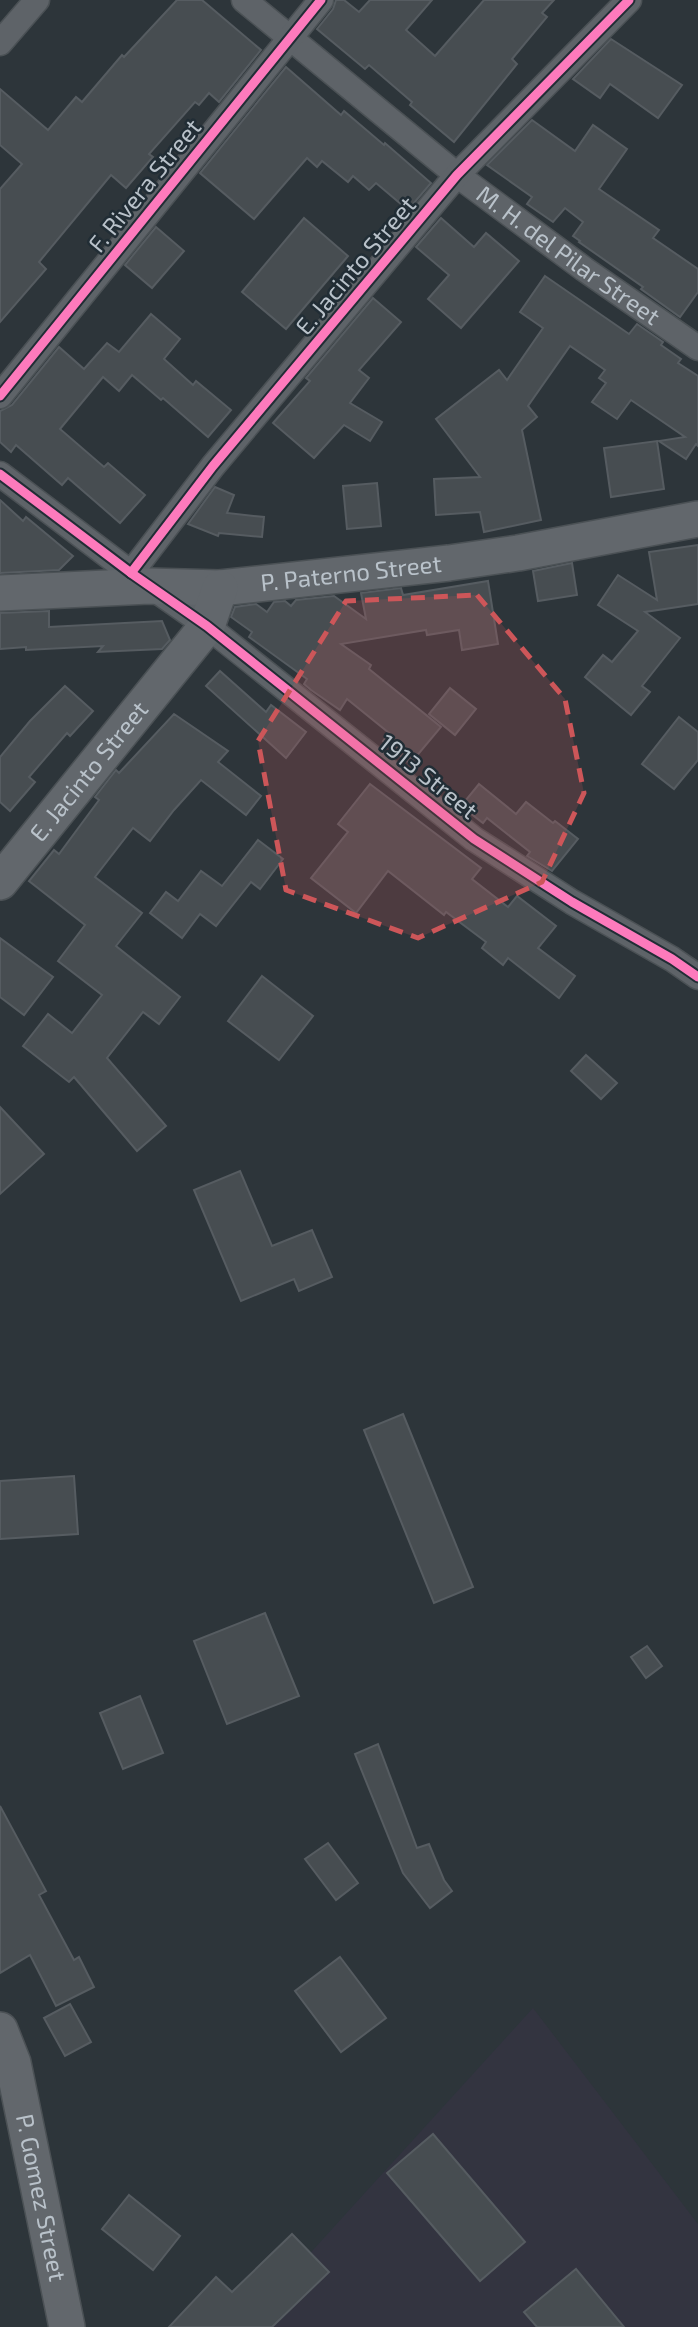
<svg xmlns="http://www.w3.org/2000/svg" width="698" height="2327" viewBox="0 0 698 2327" font-family="'Exo 2',sans-serif">
	<style>
		.medical { fill: #333440 }
		.building { fill: #474d51; stroke: #565c61; stroke-width: 2 }
		.lines { fill: none; stroke-linecap: round; stroke-linejoin: round }
		.street-casing { stroke: #4b5155; stroke-width: 27 }
		.secondary-casing { stroke: #4b5155; stroke-width: 38 }
		.street { stroke: #5e6368; stroke-width: 24 }
		.secondary { stroke: #62676c; stroke-width: 35 }
		.cycleway-casing { stroke: #212d35; stroke-width: 13 }
		.cycleway { stroke: #fd7abc; stroke-width: 9 }
		.marked { fill: #cd5659; fill-opacity: 0.2; stroke: #cd5659; stroke-width: 5; stroke-dasharray: 14 9; stroke-linejoin: round }
		.labels { text-anchor: middle; stroke-width: 5; stroke-linejoin: round; paint-order: stroke }
		.street-label { font-size: 24px; fill: #b9c2ca; stroke: #212d35 }
	</style>
	<rect width="100%" height="100%" fill="#2d353a"/>
	<polygon class="medical" points="533,2008 698,2224 698,2327 243,2327"/>
	<g class="building">
		<polygon points="177,0 202,0 261,50 219,102 209,93 199,105 195,102 149,154 153,157 126,188 111,175 39,262 46,269 0,322 0,189 22,164 0,145 0,89 48,130 76,97 82,102 122,55 124,57"/>
		<polygon points="336,0 344,0 359,12 370,0 432,0 406,30 435,56 484,0 554,0 542,13 547,17 512,59 517,64 454,142 410,105 412,102 369,65 365,69 317,29 333,9"/>
		<polygon points="611,39 682,85 658,118 610,84 600,98 573,79"/>
		<polygon points="286,67 341,115 344,111 384,145 385,143 431,183 408,210 376,183 369,190 353,176 348,182 322,161 317,167 307,158 254,219 200,173"/>
		<polygon points="532,120 575,151 593,125 627,149 599,189 659,230 653,238 698,269 698,292 680,317 641,289 643,287 579,242 580,241 573,236 583,222 565,208 553,222 527,204 532,197 487,165"/>
		<polygon points="304,218 348,256 286,329 242,292"/>
		<polygon points="441,218 474,247 486,233 519,261 461,328 428,299 449,275 416,247"/>
		<polygon points="156,227 184,251 152,288 125,265"/>
		<polygon points="545,276 629,334 637,324 663,342 661,345 681,359 678,363 698,376 698,446 696,444 686,459 659,441 685,437 631,400 617,419 592,402 606,383 599,378 605,370 570,346 528,406 537,417 522,430 541,520 484,532 480,512 436,515 434,479 480,477 436,419 499,370 507,380 543,328 520,312"/>
		<polygon points="373,298 401,322 359,370 369,378 350,403 382,422 370,441 344,425 314,458 273,423 310,381 306,378"/>
		<polygon points="151,314 180,339 164,359 193,385 196,381 231,410 208,437 163,398 161,400 132,375 119,391 103,377 60,429 104,467 108,463 145,495 120,523 68,478 62,485 16,445 11,452 0,442 0,411 12,405 59,347 84,369 107,343 119,352"/>
		<polygon points="657,441 664,489 611,497 604,448"/>
		<polygon points="377,483 381,526 347,529 343,486"/>
		<polygon points="215,487 234,495 227,513 264,517 262,537 219,533 218,536 188,524"/>
		<polygon points="0,500 23,521 26,517 73,556 59,570 0,573"/>
		<polygon points="698,545 698,604 645,612 680,638 642,686 650,692 631,715 585,677 603,655 612,662 638,631 598,605 618,575 657,600 649,552"/>
		<polygon points="572,563 577,595 538,601 533,571"/>
		<polygon points="488,581 498,644 462,650 459,630 427,635 426,630 341,644 371,665 369,669 441,727 410,764 383,741 389,733 347,699 340,710 311,690 304,684 307,679 249,637 252,632 231,617 235,607 256,604 267,612 274,602 285,601 291,606 296,600 334,596 366,619 361,593 401,588 403,595"/>
		<polygon points="49,611 49,627 162,621 170,640 162,649 98,652 103,646 26,650 26,647 0,649 0,613"/>
		<polygon points="220,671 266,712 271,705 306,732 286,758 206,686"/>
		<polygon points="65,686 93,711 70,736 67,733 29,777 35,782 10,811 0,802 0,757 30,721"/>
		<polygon points="450,688 476,709 455,735 429,714"/>
		<polygon points="174,714 228,751 218,762 261,796 246,815 201,780 174,810 150,841 133,828 95,877 142,913 116,946 180,997 159,1024 143,1012 107,1058 166,1126 137,1151 74,1077 69,1082 23,1046 48,1014 72,1033 102,995 58,961 85,925 29,881 54,850 59,854 99,800 95,797 116,770 119,773"/>
		<polygon points="679,717 698,732 698,760 674,789 642,764"/>
		<polygon points="370,784 481,868 472,879 508,907 517,896 556,926 538,948 575,976 559,998 508,958 503,965 482,948 486,942 446,912 444,915 388,871 356,913 311,878 348,832 338,824"/>
		<polygon points="479,784 516,814 526,802 553,823 555,821 578,839 552,871 527,856 530,852 487,818 483,823 461,806"/>
		<polygon points="258,840 283,859 260,889 251,882 216,926 200,914 182,938 150,913 166,892 178,901 201,871 222,886"/>
		<polygon points="0,938 53,977 24,1015 0,997"/>
		<polygon points="262,976 313,1016 279,1060 228,1021"/>
		<polygon points="586,1055 617,1083 601,1099 571,1071"/>
		<polygon points="0,1107 44,1154 0,1194"/>
		<polygon points="240,1171 272,1246 312,1230 332,1277 299,1291 294,1279 241,1301 194,1190"/>
		<polygon points="403,1414 473,1587 434,1603 364,1430"/>
		<polygon points="74,1476 78,1534 0,1539 0,1481"/>
		<polygon points="265,1613 299,1696 227,1724 194,1641"/>
		<polygon points="647,1646 662,1666 646,1678 631,1657"/>
		<polygon points="140,1696 163,1753 123,1769 100,1713"/>
		<polygon points="378,1744 417,1848 429,1844 444,1880 452,1891 430,1908 403,1873 355,1754"/>
		<polygon points="0,1806 46,1891 39,1895 74,1960 79,1957 94,1987 56,2006 30,1955 0,1973"/>
		<polygon points="328,1843 358,1883 336,1900 305,1859"/>
		<polygon points="340,1957 386,2018 341,2052 295,1991"/>
		<polygon points="70,2004 91,2042 65,2056 44,2018"/>
		<polygon points="433,2134 525,2242 480,2281 387,2173"/>
		<polygon points="129,2195 180,2236 153,2270 102,2229"/>
		<polygon points="292,2234 329,2272 272,2327 169,2327 216,2277 232,2292"/>
		<polygon points="576,2269 624,2327 537,2327 524,2312"/>
	</g>
	<g class="lines">
		<g class="street-casing">
			<g id="street">
				<path id="s1" d="M244 0 457 175 584 269 698 348"/>
				<polyline points="0,43 37,0"/>
				<polyline points="0,396 321,0"/>
				<polyline points="0,474 131,573 207,626 474,839 572,902 672,959 698,977"/>
				<polyline points="131,573 213,466 457,175 629,0"/>
			</g>
		</g>
		<g class="secondary-casing">
			<g id="secondary">
				<path id="s2" d="M0 593 149 586 220 588 449 563 518 553 698 519"/>
				<path id="s3" d="M0 882 207 626 220 588"/>
				<path id="s4" d="M0 2030 13 2063 67 2327"/>
			</g>
		</g>
		<use href="#street" class="street"/>
		<use href="#secondary" class="secondary"/>
		<g class="cycleway-casing">
			<g id="cycleway">
				<polyline points="0,396 321,0"/>
				<polyline points="0,474 131,573 207,626 474,839 572,902 672,959 698,977"/>
				<polyline points="131,573 213,466 457,175 629,0"/>
			</g>
		</g>
		<use href="#cycleway" class="cycleway"/>
	</g>
	<path class="marked" d="M477 595 565 699 584 793 542 882 418 938 286 890 258 741 346 601Z"/>
	<g class="labels">
		<g class="street-label">
			<text transform="translate(145 186) rotate(-51)" y="8">F. Rivera Street</text>
			<text dy="8" stroke="none"><textPath href="#s1" startOffset="413">M. H. del Pilar Street</textPath></text>
			<text transform="translate(356 266) rotate(-50)" y="8">E. Jacinto Street</text>
			<text dy="8" stroke="none"><textPath href="#s2" startOffset="352">P. Paterno Street</textPath></text>
			<text dy="8" stroke="none"><textPath href="#s3" startOffset="142">E. Jacinto Street</textPath></text>
			<text transform="translate(428 777) rotate(39)" y="8">1913 Street</text>
			<text dy="8" stroke="none"><textPath href="#s4" startOffset="173">P. Gomez Street</textPath></text>
		</g>
	</g>
</svg>
